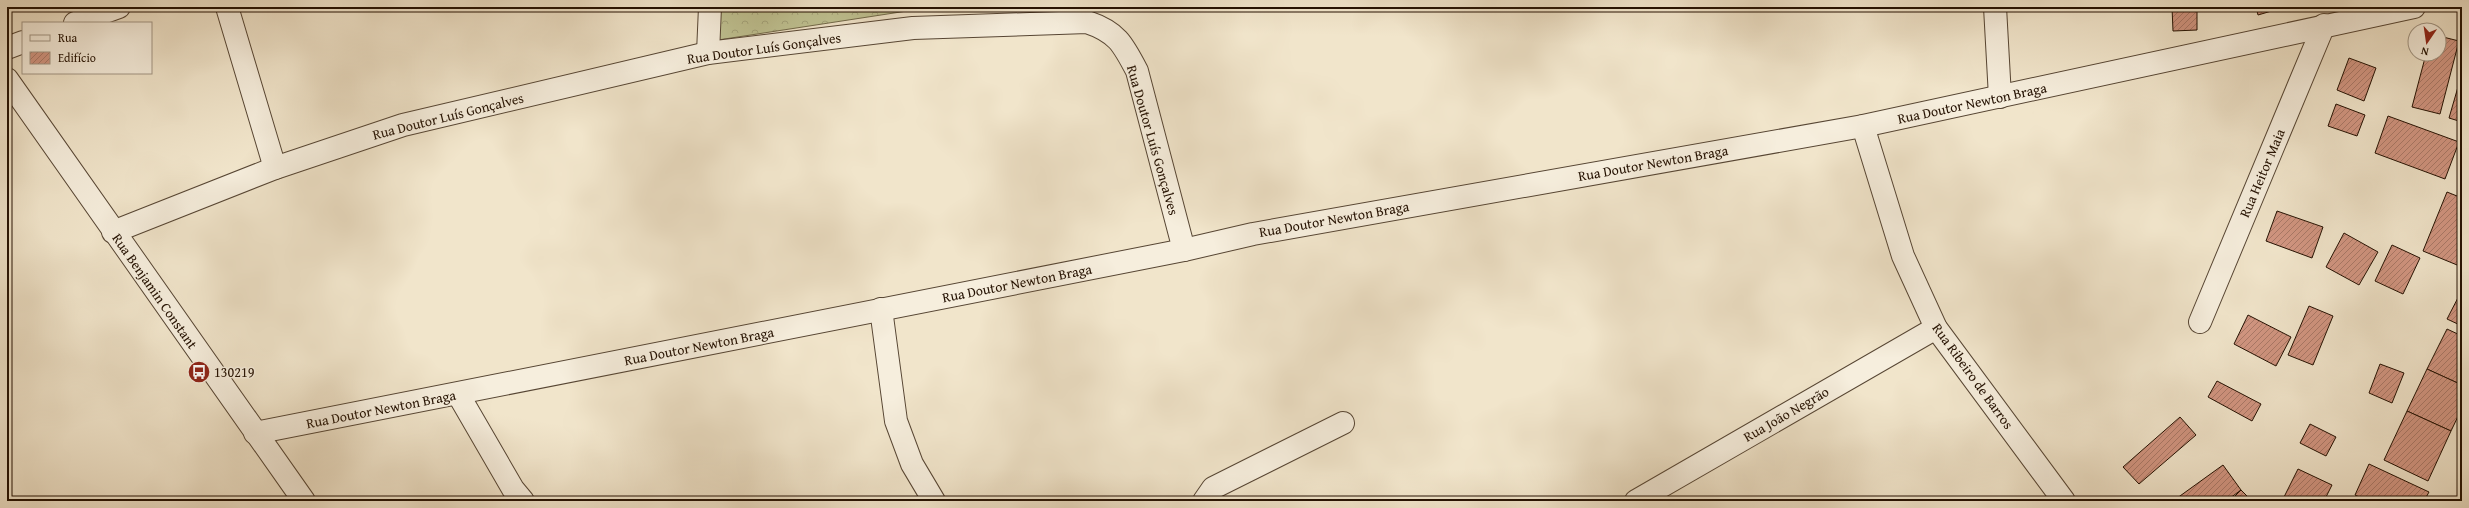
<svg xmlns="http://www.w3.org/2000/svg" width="2469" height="508" viewBox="0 0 2469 508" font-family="'Gentium Book Plus',serif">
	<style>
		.forest { fill: url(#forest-crowns); stroke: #726a4a }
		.building { fill: url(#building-hatch); stroke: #241102 }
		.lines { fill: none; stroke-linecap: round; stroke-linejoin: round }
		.minor-casing { stroke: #574634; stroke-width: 24 }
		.minor { stroke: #f6eedd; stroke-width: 22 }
		.labels { text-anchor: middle; stroke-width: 3; stroke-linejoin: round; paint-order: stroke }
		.street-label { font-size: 14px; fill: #241102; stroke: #f6eedd }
		.poi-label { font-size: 14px; fill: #241102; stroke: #f6eedd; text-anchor: start }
	</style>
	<defs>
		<pattern id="forest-crowns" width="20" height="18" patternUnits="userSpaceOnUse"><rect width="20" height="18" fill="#c0c393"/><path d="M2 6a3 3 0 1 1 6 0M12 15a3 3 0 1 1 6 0" fill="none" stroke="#a5a67d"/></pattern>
		<pattern id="building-hatch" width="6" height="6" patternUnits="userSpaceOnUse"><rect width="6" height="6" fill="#d29682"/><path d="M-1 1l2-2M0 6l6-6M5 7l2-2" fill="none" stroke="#aa7968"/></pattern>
	</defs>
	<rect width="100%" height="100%" fill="#f1e5cb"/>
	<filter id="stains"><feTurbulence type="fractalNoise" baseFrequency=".005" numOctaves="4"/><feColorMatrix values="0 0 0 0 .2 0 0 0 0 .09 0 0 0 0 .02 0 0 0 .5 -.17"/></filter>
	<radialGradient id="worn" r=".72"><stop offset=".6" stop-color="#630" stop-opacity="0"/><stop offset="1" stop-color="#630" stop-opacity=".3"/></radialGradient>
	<polygon class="forest" points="720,7 933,7 718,40"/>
	<g class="building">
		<polygon points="2172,7 2197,7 2197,30 2173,31"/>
		<polygon points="2256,7 2285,7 2258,15"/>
		<polygon points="2439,36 2459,41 2440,114 2412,107 2426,54 2439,54"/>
		<polygon points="2349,58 2376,68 2364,101 2337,90"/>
		<polygon points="2460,80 2462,80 2462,122 2449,118"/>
		<polygon points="2336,104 2365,115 2357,136 2328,126"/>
		<polygon points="2388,116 2459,142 2445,179 2375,153"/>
		<polygon points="2447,192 2462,198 2462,267 2423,251"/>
		<polygon points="2277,211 2323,227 2312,258 2266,241"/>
		<polygon points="2344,233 2378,252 2359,285 2326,267"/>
		<polygon points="2392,245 2420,258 2403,294 2375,281"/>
		<polygon points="2462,290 2462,326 2447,319"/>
		<polygon points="2309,306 2333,316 2313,365 2288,355"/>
		<polygon points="2248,315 2291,337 2276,366 2234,344"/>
		<polygon points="2447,329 2462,336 2462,385 2427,369"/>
		<polygon points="2380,364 2404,373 2392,403 2369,393"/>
		<polygon points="2427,369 2462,385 2462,408 2451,431 2407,411"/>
		<polygon points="2217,381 2261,404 2252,421 2208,397"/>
		<polygon points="2407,411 2451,431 2428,481 2384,460"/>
		<polygon points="2180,417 2196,435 2139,484 2123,467"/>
		<polygon points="2310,424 2336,437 2326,456 2300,443"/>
		<polygon points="2369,464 2429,492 2424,501 2368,501 2355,495"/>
		<polygon points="2223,465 2241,490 2226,501 2173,501"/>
		<polygon points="2298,469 2332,485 2324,501 2282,501"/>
		<polygon points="2241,490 2252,501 2230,501"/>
	</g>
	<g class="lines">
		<g class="minor-casing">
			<g id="minor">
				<polyline points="227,7 275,168"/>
				<polyline points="1995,7 2000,97"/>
				<polyline points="75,23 119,7"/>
				<polyline points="7,48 23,42"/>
				<polyline points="708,53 710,7"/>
				<polyline points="7,79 304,501"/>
				<polyline points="1863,126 1903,256 1936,328 2064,501"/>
				<path d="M113 232 275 168 403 125 708 53 913 28 1087 22C1117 32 1123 44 1137 71L1184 250"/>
				<polyline points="881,309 896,421 912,464 934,501"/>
				<polyline points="2200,322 2324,25"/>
				<polyline points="458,394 513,489 523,501"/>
				<polyline points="255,433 1184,250 1253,234 1863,126 2414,7"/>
				<polyline points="1204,501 1213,488 1343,423"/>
				<polyline points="1636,501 1936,328"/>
			</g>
		</g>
		<use href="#minor" class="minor"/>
	</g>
	<defs>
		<g id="bus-disc" transform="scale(1.15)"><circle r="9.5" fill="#8f2418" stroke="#f6eedd"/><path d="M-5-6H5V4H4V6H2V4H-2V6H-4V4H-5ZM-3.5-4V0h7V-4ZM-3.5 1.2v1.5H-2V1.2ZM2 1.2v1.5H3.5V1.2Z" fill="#fff"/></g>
	</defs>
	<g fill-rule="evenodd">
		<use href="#bus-disc" x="199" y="372"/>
	</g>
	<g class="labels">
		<g class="street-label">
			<text transform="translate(764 48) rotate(-8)" y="5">Rua Doutor Luís Gonçalves</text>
			<text transform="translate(1972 103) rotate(-12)" y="5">Rua Doutor Newton Braga</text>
			<text transform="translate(448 116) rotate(-14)" y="5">Rua Doutor Luís Gonçalves</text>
			<text transform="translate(1153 140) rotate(74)" y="5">Rua Doutor Luís Gonçalves</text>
			<text transform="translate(1653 163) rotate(-10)" y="5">Rua Doutor Newton Braga</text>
			<text transform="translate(2262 173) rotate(-67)" y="5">Rua Heitor Maia</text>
			<text transform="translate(1334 219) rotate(-10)" y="5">Rua Doutor Newton Braga</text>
			<text transform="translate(1017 283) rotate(-11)" y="5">Rua Doutor Newton Braga</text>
			<text transform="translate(155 291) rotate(55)" y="5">Rua Benjamin Constant</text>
			<text transform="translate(699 346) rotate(-11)" y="5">Rua Doutor Newton Braga</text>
			<text transform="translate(1973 376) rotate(54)" y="5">Rua Ribeiro de Barros</text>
			<text transform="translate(381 409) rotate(-11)" y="5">Rua Doutor Newton Braga</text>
			<text transform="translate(1786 414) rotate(-30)" y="5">Rua João Negrão</text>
		</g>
		<g class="poi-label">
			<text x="214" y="377">130219</text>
		</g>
	</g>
	<rect width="2469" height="508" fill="none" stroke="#f1e5cb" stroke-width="24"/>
	<rect x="8" y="8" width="2453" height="492" fill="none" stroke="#241102" stroke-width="2"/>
	<rect x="12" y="12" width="2445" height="484" fill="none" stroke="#241102"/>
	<rect x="22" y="22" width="130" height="52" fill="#f6eedd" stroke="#a29685"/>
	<rect x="30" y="35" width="20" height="6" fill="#f6eedd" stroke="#a29685"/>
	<text x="58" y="42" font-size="12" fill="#241102">Rua</text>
	<rect x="30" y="52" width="20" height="12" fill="url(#building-hatch)" stroke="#a29685"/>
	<text x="58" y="62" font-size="12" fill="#241102">Edifício</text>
	<g transform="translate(2427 42) rotate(193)"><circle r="19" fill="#f6eedd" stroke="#a29685"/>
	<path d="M0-3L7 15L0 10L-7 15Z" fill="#8f2418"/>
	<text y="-6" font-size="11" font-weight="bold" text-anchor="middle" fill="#241102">N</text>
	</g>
	<rect width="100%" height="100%" filter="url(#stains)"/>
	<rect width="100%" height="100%" fill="url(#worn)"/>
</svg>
